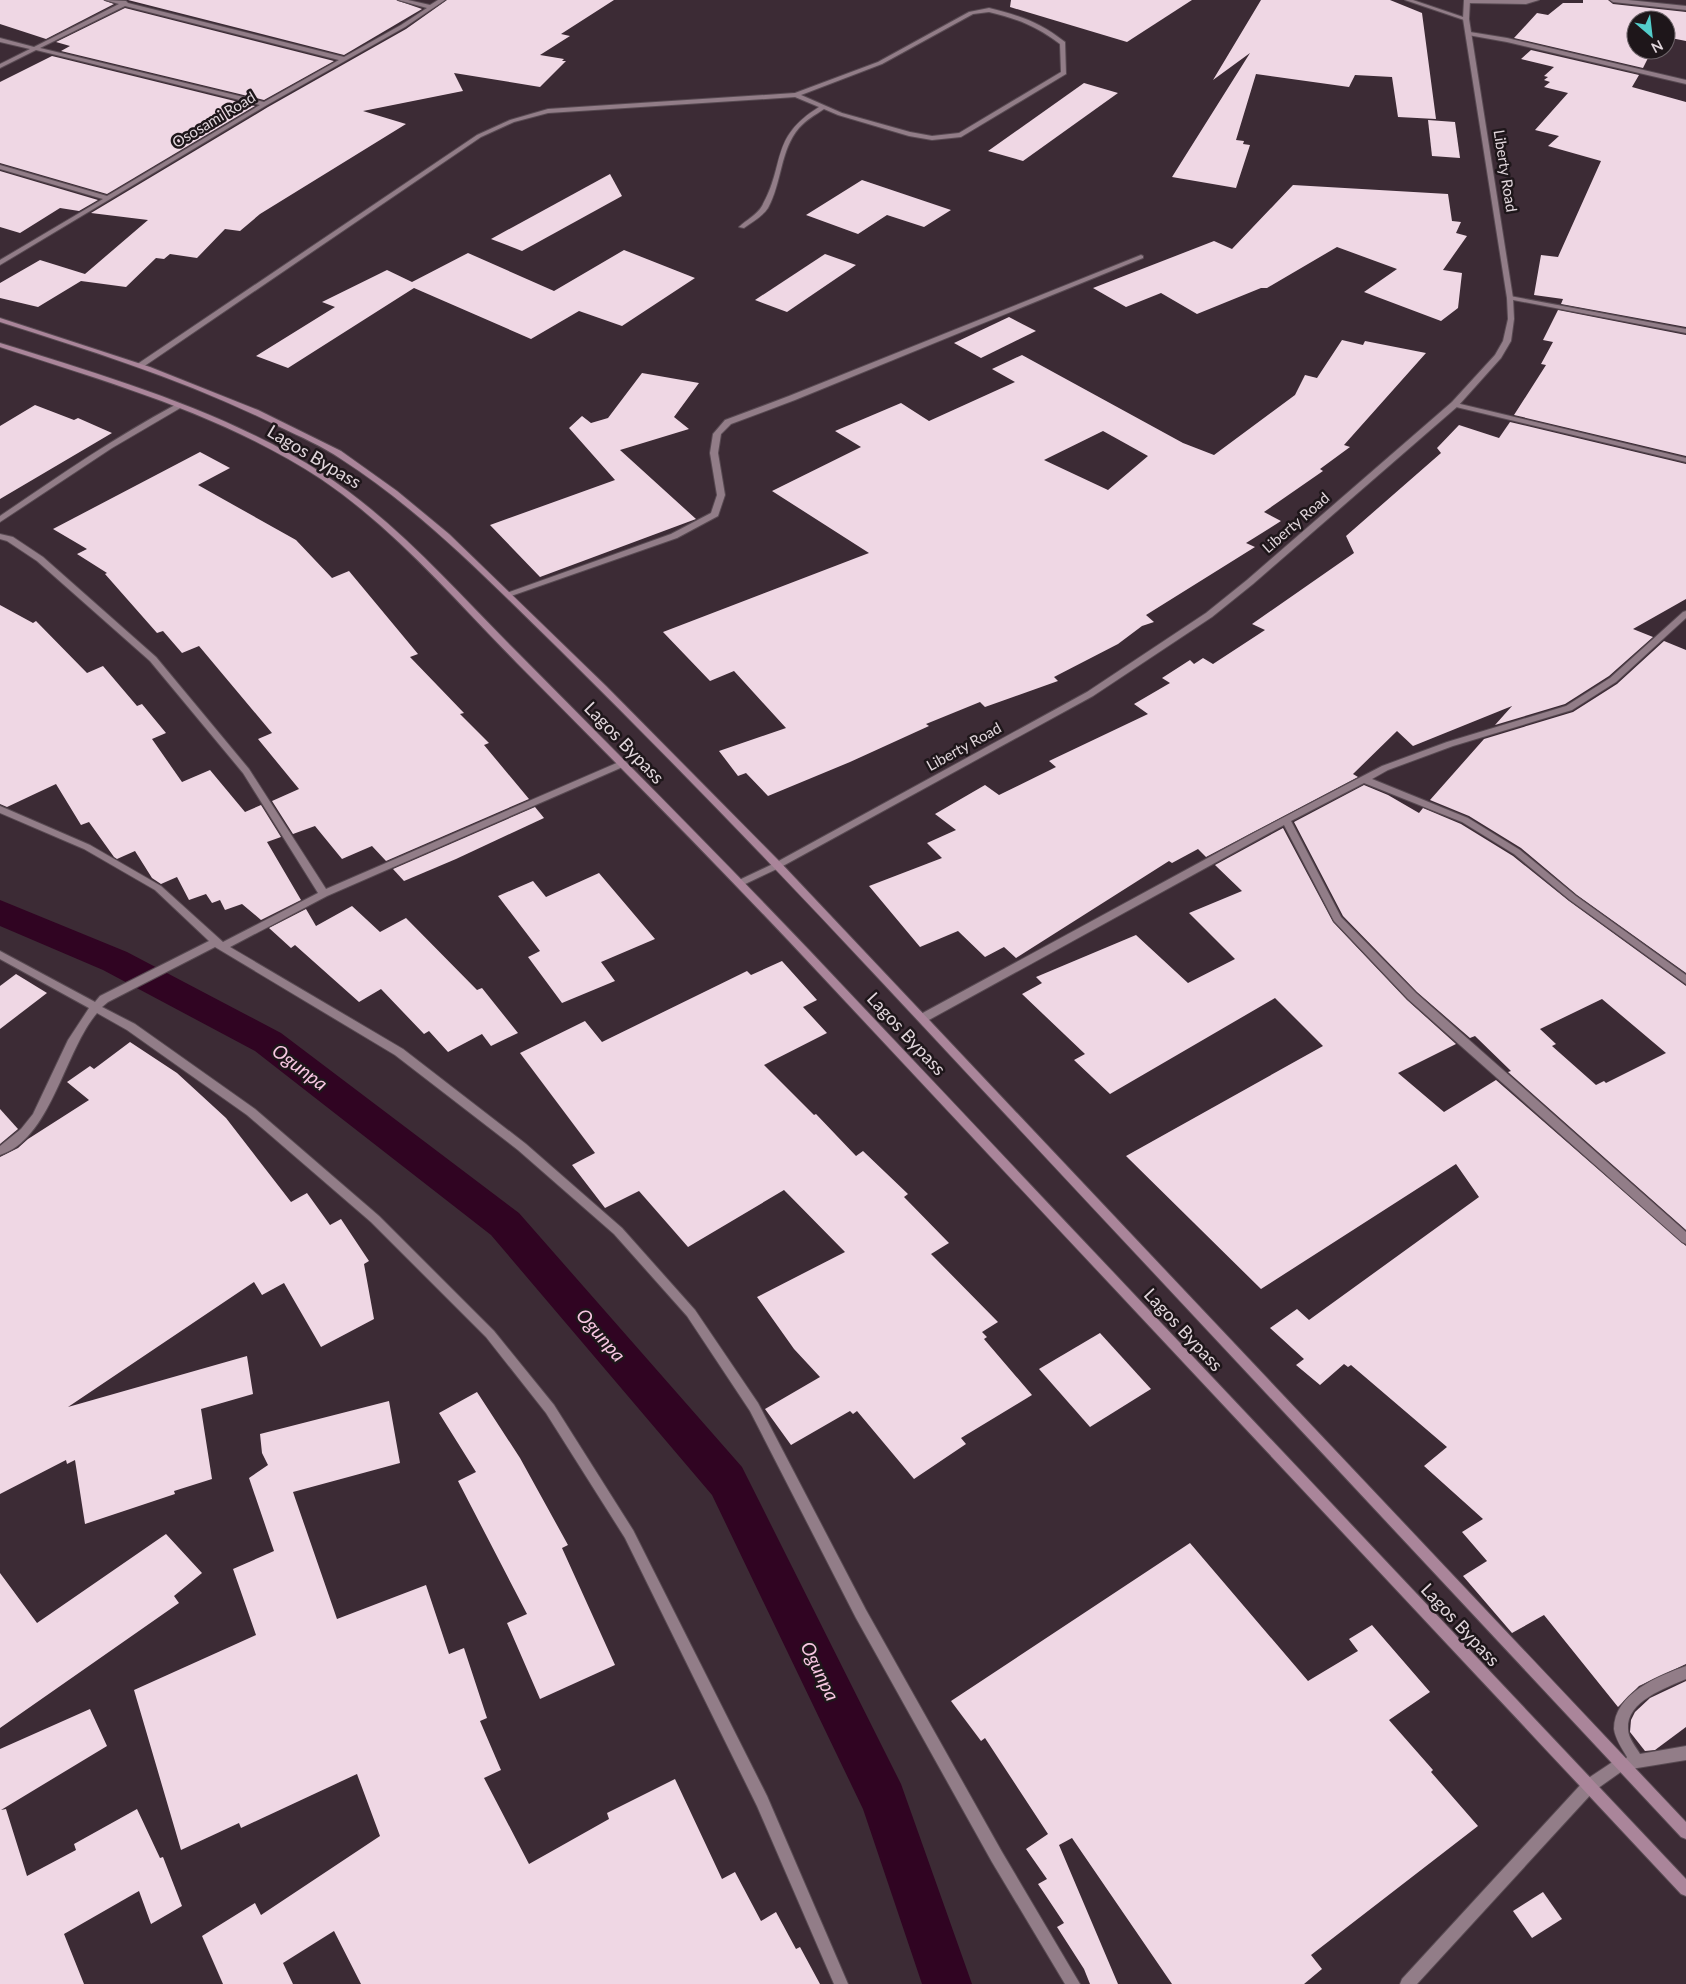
<svg xmlns="http://www.w3.org/2000/svg" width="1686" height="1984" viewBox="0 0 1686 1984" font-family="Lato,sans-serif">
	<style>
		.lines { fill: none; stroke-linecap: round; stroke-linejoin: round }
		.canal { fill: #300422; fill-rule: evenodd }
		.building { fill: #efd7e4; fill-rule: evenodd }
		.minor-casing { stroke: #584a52; stroke-width: 2 }
		.tertiary-casing { stroke: #584a52; stroke-width: 2 }
		.secondary-casing { stroke: #584a52; stroke-width: 2 }
		.minor { fill: #927d88; fill-rule: evenodd }
		.tertiary { fill: #927d88; fill-rule: evenodd }
		.secondary { fill: #aa859a; fill-rule: evenodd }
		.labels { text-anchor: middle; stroke-width: 5; stroke-linejoin: round; paint-order: stroke }
		.far-street-label { font-size: 15px; fill: #e1d6dc; stroke: #1e161a }
		.street-label { font-size: 18px; fill: #e1d6dc; stroke: #1e161a }
		.water-label { font-size: 19px; font-style: italic; fill: #f8c7e2; stroke: #1e161a }
	</style>
	<rect width="100%" height="100%" fill="#3c2b35"/>
	<g class="lines">
		<polygon class="canal" points="0,900 127,952 281,1033 519,1213 742,1467 901,1784 972,1984 922,1984 863,1809 712,1495 491,1235 255,1051 103,970 0,926"/>
	</g>
	<g class="building">
		<polygon points="0,0 103,0 114,4 46,39 0,24"/>
		<polygon points="128,0 396,0 422,9 344,55"/>
		<polygon points="447,0 614,0 561,34 570,36 540,55 564,59 562,61 566,61 540,87 454,73 463,91 363,111 406,124 260,214 240,231 225,229 197,258 170,254 164,259 156,258 126,287 81,281 38,307 0,298 0,283 40,260 85,274 148,220 91,213 268,107 406,29"/>
		<polygon points="1011,0 1192,0 1127,42 1010,7"/>
		<polygon points="1261,0 1390,0 1422,13 1436,119 1398,117 1392,77 1355,75 1349,87 1256,74 1236,140 1244,141 1243,144 1250,145 1236,188 1172,177 1250,53 1213,80"/>
		<polygon points="1583,0 1608,0 1613,4 1686,12 1686,41 1666,37 1666,20 1636,20 1636,50 1652,50 1643,68 1514,38 1537,13 1548,15 1563,3 1583,3"/>
		<polygon points="125,8 334,61 264,100 61,51 70,46 56,42"/>
		<polygon points="1531,50 1639,75 1632,87 1686,102 1686,327 1561,304 1563,299 1534,295 1541,255 1558,257 1601,161 1548,146 1559,136 1535,130 1568,93 1544,87 1550,82 1544,80 1548,77 1544,76 1554,67 1521,59"/>
		<polygon points="52,56 255,106 107,194 0,163 0,82"/>
		<polygon points="1084,83 1118,93 1023,161 988,151"/>
		<polygon points="1428,120 1455,122 1460,158 1432,156"/>
		<polygon points="0,171 98,200 79,211 60,208 20,233 0,227"/>
		<polygon points="610,174 622,196 522,251 491,239"/>
		<polygon points="862,180 951,210 924,227 887,215 858,234 806,215"/>
		<polygon points="1293,185 1448,194 1452,221 1461,222 1456,233 1467,236 1443,270 1462,273 1458,308 1441,321 1364,292 1397,269 1337,247 1267,288 1261,288 1197,314 1161,293 1126,307 1093,288 1214,241 1232,249"/>
		<polygon points="624,250 695,278 622,326 579,311 531,339 414,288 288,368 256,356 335,307 322,302 387,270 412,282 468,253 554,291"/>
		<polygon points="825,254 856,265 787,312 755,300"/>
		<polygon points="1558,310 1686,335 1686,456 1514,415 1546,365 1541,364 1553,342 1543,340"/>
		<polygon points="1009,317 1036,331 981,358 954,343"/>
		<path d="M1342 340 1363 345 1365 341 1426 353 1344 445 1350 447 1320 469 1323 471 1264 512 1281 521 1246 543 1255 547 1146 615 1154 622 1142 626 1118 644 1054 677 1058 681 985 707 980 702 926 724 929 726 850 762 768 796 746 773 738 776 719 751 786 728 734 671 710 681 663 632 869 553 772 491 861 447 835 431 901 403 929 421 1015 382 992 369 1022 355 1183 443 1214 455 1295 395 1305 375 1317 378ZM1103 431 1148 456 1108 490 1044 460Z"/>
		<polygon points="642,373 699,383 674,417 689,429 620,450 696,519 540,577 490,525 615,480 569,428 582,416 591,423 608,418"/>
		<polygon points="35,405 74,420 78,418 112,433 0,499 0,426"/>
		<polygon points="1510,422 1686,464 1686,599 1633,629 1653,637 1609,676 1565,704 1495,725 1512,706 1413,746 1397,731 1353,774 1358,777 1206,857 1198,849 1172,863 1169,861 1016,958 1004,947 985,957 958,931 920,947 869,886 942,858 927,843 956,830 935,814 985,785 999,795 1056,767 1049,761 1148,714 1134,704 1170,683 1162,678 1190,660 1194,664 1203,658 1213,664 1265,630 1252,624 1354,553 1346,536 1441,453 1437,448 1459,425 1499,438"/>
		<polygon points="200,452 230,468 198,485 296,540 332,578 349,571 418,654 410,657 464,713 460,714 489,743 484,745 529,799 386,861 372,846 342,859 315,826 293,834 272,801 299,789 258,739 272,733 199,646 182,653 163,631 157,633 105,574 107,573 77,554 87,549 53,529"/>
		<polygon points="0,605 33,623 36,621 87,673 103,666 137,706 142,704 166,733 152,739 182,782 210,770 245,812 261,805 281,837 267,842 301,900 261,920 242,904 225,910 220,900 212,903 206,894 189,900 177,877 161,884 152,878 135,851 117,859 114,857 89,822 81,825 56,784 7,807 0,804"/>
		<polygon points="1664,641 1686,650 1686,973 1577,895 1521,848 1469,816 1430,800 1484,739 1573,712 1617,684"/>
		<path d="M1364 785 1388 795 1419 813 1423 808 1461 824 1513 856 1569 901 1686 986V1230L1508 1072 1511 1071 1475 1036 1470 1038 1417 992 1343 916 1294 822ZM1602 999 1666 1053 1606 1083 1604 1081 1596 1085 1552 1046 1556 1044 1540 1029Z"/>
		<polygon points="535,807 544,818 456,859 404,881 393,869"/>
		<polygon points="1283,828 1333,922 1407,1000 1456,1044 1398,1073 1444,1112 1496,1080 1686,1246 1686,1664 1639,1686 1618,1707 1544,1615 1512,1633 1463,1576 1487,1561 1462,1532 1483,1519 1424,1466 1447,1447 1351,1365 1348,1367 1344,1364 1320,1385 1296,1365 1304,1359 1270,1328 1297,1309 1309,1320 1479,1197 1456,1164 1261,1289 1126,1156 1323,1046 1275,998 1110,1094 1074,1060 1085,1054 1022,994 1042,983 1036,977 1136,935 1188,983 1235,959 1189,913 1242,891 1215,865"/>
		<polygon points="599,873 655,939 601,962 615,981 562,1003 528,957 540,951 498,896 533,881 546,897"/>
		<polygon points="352,906 380,932 406,918 477,990 482,988 518,1033 491,1046 482,1034 448,1052 429,1031 424,1034 381,989 359,1002 295,945 291,948 269,928 306,909 316,926"/>
		<polygon points="782,961 817,1000 803,1007 827,1033 764,1065 814,1115 816,1114 856,1156 863,1151 908,1194 904,1197 949,1243 931,1254 998,1322 982,1332 987,1337 984,1339 1032,1395 961,1438 966,1444 914,1479 857,1411 853,1414 850,1411 791,1445 765,1409 820,1377 794,1349 757,1297 845,1252 784,1190 688,1247 639,1191 605,1208 572,1165 595,1153 520,1053 585,1021 602,1042 747,971 751,975"/>
		<polygon points="16,974 47,993 0,1029 0,986"/>
		<polygon points="130,1042 177,1073 226,1118 291,1202 307,1193 330,1225 341,1219 369,1261 364,1264 374,1319 321,1347 284,1283 262,1295 254,1282 68,1407 247,1356 253,1394 201,1409 212,1479 174,1491 175,1494 85,1524 75,1460 67,1464 66,1460 0,1494 0,1157 18,1148 28,1139 89,1100 67,1082 90,1066 94,1069"/>
		<polygon points="0,1109 18,1129 0,1144"/>
		<polygon points="1100,1333 1151,1389 1090,1427 1039,1369"/>
		<polygon points="477,1392 520,1458 568,1545 562,1548 615,1665 540,1699 507,1623 527,1614 458,1481 476,1472 439,1413"/>
		<polygon points="389,1401 400,1463 293,1492 337,1619 426,1585 449,1654 464,1648 487,1718 480,1721 501,1770 484,1778 529,1864 609,1819 607,1813 675,1779 722,1879 735,1872 761,1921 776,1912 796,1949 800,1947 820,1984 361,1984 334,1931 283,1963 293,1984 223,1984 202,1936 255,1903 261,1915 380,1836 357,1774 241,1828 239,1823 181,1850 134,1690 256,1635 233,1569 274,1551 249,1478 268,1465 262,1453 260,1434"/>
		<polygon points="166,1534 202,1573 174,1596 179,1603 0,1728 0,1573 37,1623"/>
		<polygon points="1190,1543 1308,1681 1358,1651 1349,1639 1372,1625 1430,1692 1389,1720 1433,1770 1431,1772 1478,1826 1311,1955 1322,1969 1304,1984 1172,1984 1072,1838 1059,1845 1118,1984 1090,1984 1084,1969 1057,1927 1064,1923 1038,1884 1047,1879 1026,1849 1048,1834 985,1738 981,1741 951,1701"/>
		<polygon points="1686,1681 1686,1727 1655,1750 1645,1751 1630,1732 1631,1720 1635,1712 1650,1698"/>
		<polygon points="90,1709 107,1746 1,1810 6,1809 27,1876 76,1850 74,1844 137,1809 160,1858 163,1857 182,1906 151,1924 139,1891 64,1934 84,1984 0,1984 0,1749"/>
		<polygon points="1543,1892 1562,1919 1532,1938 1513,1911"/>
	</g>
	<g class="lines">
		<g class="minor-casing">
			<g id="minor">
				<path d="M105 0 126 1 128 3 344 57 401 25 427 8 398 0H408L430 5 438 0H445L405 27 267 105 0 265V260L103 199 0 169V165L107 196 260 105 36 50 0 68V64L30 49 0 42V38L34 47 119 4ZM125 6 339 60 264 102 40 48Z"/>
				<polygon points="1405,0 1413,0 1469,19 1464,20"/>
				<polygon points="1465,0 1539,0 1526,4 1467,3"/>
				<polygon points="1610,0 1628,0 1686,6 1686,10 1613,2"/>
				<path d="M989 8C1021 16 1039 22 1065 42L1066 74 961 137 932 140 909 136 838 115 824 109C815 115 806 120 799 128 780 150 782 183 768 208 762 217 752 222 744 228L739 227C746 220 757 215 762 206 786 164 769 138 819 107L795 97 548 113 514 122 481 137 143 367 136 365 477 135 510 120 548 109 795 93 878 62 969 12ZM989 12C1018 19 1036 26 1060 44L1061 72 959 133 932 136 910 132 842 113 801 95 882 64 973 14Z"/>
				<polygon points="1470,32 1507,38 1686,80 1686,84 1507,42 1468,35 1468,33"/>
				<polygon points="1141,255 1143,256 1143,258 795,400 731,424 721,434 718,453 725,495 718,516 677,538 511,596 508,596 504,594 671,534 711,513 717,495 710,453 713,434 725,420 789,396"/>
				<polygon points="1510,296 1686,329 1686,333 1508,299 1507,298"/>
				<polygon points="1452,402 1686,458 1686,462 1452,406"/>
				<path d="M175 405H181L182 407 112 448 0 522V516C57 477 114 438 175 405Z"/>
				<path d="M0 534 13 537 43 557 156 657 249 769 326 889 619 762H625L626 764 625 766 327 896 230 947 403 1049 526 1144 622 1228 695 1310 758 1403 866 1610 1002 1852 1080 1984H1065L992 1862 856 1618 750 1411 687 1316 614 1234 518 1150 395 1055 215 947 108 1002 102 1007 135 1024 255 1109 379 1216 494 1331 554 1405 633 1530 767 1796 848 1984H834L757 1806 625 1538 546 1413 486 1337 371 1222 247 1115 127 1030 97 1013C64 1052 51 1139 0 1155V1146L21 1129 33 1114 68 1040 89 1008 0 959V951L95 1002 100 996 209 941 155 890 84 849 0 813V806L90 845 161 886 223 942 318 893 243 773 150 661 37 561 7 541 0 539Z"/>
				<polygon points="1686,611 1686,618 1616,682 1572,710 1453,746 1388,770 1372,779 1468,818 1520,850 1576,896 1686,975 1686,984 1570,900 1514,854 1462,822 1364,783 1291,821 1341,917 1416,993 1686,1232 1686,1244 1682,1242 1408,999 1334,921 1284,825 927,1021 923,1022 918,1018 919,1015 1252,834 1382,766 1447,742 1566,706 1610,678 1683,612"/>
				<path d="M1686 1666V1679C1666 1688 1626 1701 1628 1729 1628 1738 1636 1747 1640 1754L1686 1746V1760L1631 1769 1626 1767 1624 1762 1627 1757C1622 1749 1615 1738 1614 1729 1614 1693 1659 1676 1686 1666Z"/>
			</g>
		</g>
		<g class="tertiary-casing">
			<g id="tertiary">
				<polygon points="1464,0 1470,0 1469,19 1513,298 1514,319 1511,341 1501,358 1458,406 1253,584 1212,617 1093,696 781,867 743,885 737,885 735,883 737,881 775,863 1087,692 1206,613 1247,580 1452,402 1495,355 1503,341 1508,319 1507,298 1463,19"/>
				<polygon points="1620,1757 1625,1759 1627,1764 1625,1769 1594,1791 1417,1984 1400,1984 1402,1979 1584,1781"/>
			</g>
		</g>
		<g class="secondary-casing">
			<g id="secondary">
				<path d="M0 318 150 367 258 410 341 451 397 491 449 534 606 686 781 863 1686 1822V1839L1681 1837C1414 1551 1146 1265 879 979 774 866 667 756 558 648 489 581 422 511 341 459 322 446 301 437 280 427 190 382 95 352 0 322Z"/>
				<path d="M0 343C106 376 228 412 322 473 396 521 456 591 518 653 616 752 714 850 810 951 1102 1260 1394 1570 1686 1879V1896L1681 1894C1393 1586 1104 1278 816 970 718 865 617 764 516 662 454 599 395 529 321 479 226 416 108 382 0 347Z"/>
			</g>
		</g>
		<use href="#minor" class="minor"/>
		<use href="#tertiary" class="tertiary"/>
		<use href="#secondary" class="secondary"/>
	</g>
	<g class="labels">
		<g class="far-street-label">
			<text transform="translate(214 120) rotate(-31)" y="5">Ososami Road</text>
			<text transform="translate(1505 171) rotate(81)" y="5">Liberty Road</text>
			<text transform="translate(1296 523) rotate(-41)" y="5">Liberty Road</text>
			<text transform="translate(964 747) rotate(-29)" y="5">Liberty Road</text>
		</g>
		<g class="street-label">
			<text transform="translate(314 457) rotate(31)" y="6">Lagos Bypass</text>
			<text transform="translate(624 743) rotate(46)" y="6">Lagos Bypass</text>
			<text transform="translate(906 1034) rotate(47)" y="6">Lagos Bypass</text>
			<text transform="translate(1183 1330) rotate(47)" y="6">Lagos Bypass</text>
			<text transform="translate(1460 1625) rotate(47)" y="6">Lagos Bypass</text>
		</g>
		<g class="water-label">
			<text transform="translate(300 1067) rotate(37)" y="7">Ogunpa</text>
			<text transform="translate(601 1335) rotate(49)" y="7">Ogunpa</text>
			<text transform="translate(820 1671) rotate(64)" y="7">Ogunpa</text>
		</g>
	</g>
	<g transform="translate(1651 35) rotate(152)"><circle r="24" fill="#1e161a" stroke="#6c6368"/>
	<path d="M0-4L9 19L0 12L-9 19Z" fill="#53cdcb"/>
	<text y="-8" font-size="14" font-weight="bold" text-anchor="middle" fill="#e1d6dc">N</text>
	</g>
</svg>
